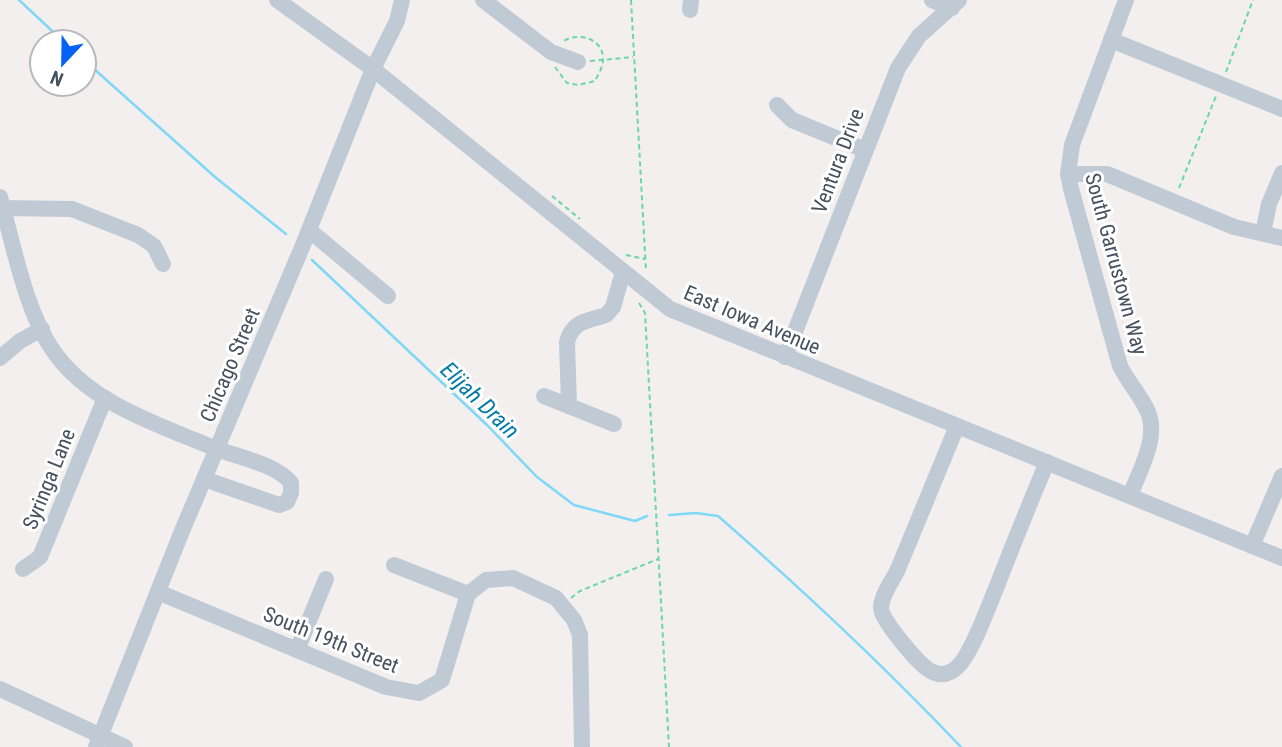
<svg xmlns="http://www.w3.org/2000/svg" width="1282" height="747" viewBox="0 0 1282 747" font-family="'Roboto Condensed',sans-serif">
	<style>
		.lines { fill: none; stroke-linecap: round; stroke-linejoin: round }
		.stream { stroke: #80d8f6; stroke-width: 2.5 }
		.path { stroke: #6cd6a7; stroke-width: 2; stroke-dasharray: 5 3.5; stroke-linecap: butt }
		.minor { stroke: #c0cad5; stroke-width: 16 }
		.labels { text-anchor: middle; stroke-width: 6; stroke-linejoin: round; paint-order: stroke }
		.street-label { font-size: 21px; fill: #45515e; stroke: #fff }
		.water-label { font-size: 23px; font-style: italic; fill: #027ba6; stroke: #fff }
	</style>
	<rect width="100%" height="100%" fill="#f2efee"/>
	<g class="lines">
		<g class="stream">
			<polyline points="19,0 64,42"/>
			<polyline points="84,60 215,177 286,234"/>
			<polyline points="312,260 487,425 537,477 574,505 635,521 647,516"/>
			<path d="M669 515 696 513 718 516C803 590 884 666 961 747"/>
		</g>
		<g class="path">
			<polyline points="631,0 646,271"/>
			<polyline points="590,61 633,57"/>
			<path d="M555 67 567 83 578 85 595 81C598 75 603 67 603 60 604 38 577 31 562 42"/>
			<polyline points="1226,72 1253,0"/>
			<polyline points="1179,188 1216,96"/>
			<polyline points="552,196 580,219"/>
			<polyline points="626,255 645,259"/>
			<polyline points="639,303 645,313 669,747"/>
			<polyline points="571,598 580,591 658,559"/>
		</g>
		<g class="minor">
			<polyline points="277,0 373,69 670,309 1282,558"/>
			<polyline points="483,0 551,52 578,62"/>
			<polyline points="932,0 952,8"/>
			<path d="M1126 0 1072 145 1068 174 1071 189 1120 366C1128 382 1141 396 1148 412 1159 439 1139 471 1130 496"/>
			<polyline points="690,10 691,0"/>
			<polyline points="1111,40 1282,109"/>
			<polyline points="777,105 792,120 865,150"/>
			<polyline points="1068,174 1107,174 1234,227 1282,238"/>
			<path d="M0 197C13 243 25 309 52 349 88 403 157 424 214 448 237 457 277 464 291 483V493L287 502 279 505 204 479"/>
			<polyline points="0,208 72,209 138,235 154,246 163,264"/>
			<polyline points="309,230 388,296"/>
			<polyline points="1263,233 1269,204 1282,173"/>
			<polyline points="785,357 898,68 919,36 959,0"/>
			<polyline points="0,358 20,341 42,329"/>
			<polyline points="544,396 614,424"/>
			<path d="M569 406 567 342C573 320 588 321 606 315L613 307 623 272"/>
			<path d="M957 426C938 473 918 521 898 569 893 580 881 595 881 608 881 620 918 663 929 670 941 678 952 674 961 663 975 645 988 607 997 586 1013 544 1030 503 1047 462"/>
			<polyline points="1252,546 1282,476"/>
			<polyline points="394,565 468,594"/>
			<polyline points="23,569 40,557 105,398"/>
			<polyline points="158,592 386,687 419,693 442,680 468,594 486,580 513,578 556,598 574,620 580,635 582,747"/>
			<polyline points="297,650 326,579"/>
			<polyline points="0,689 125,747"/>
			<polyline points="96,747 182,531 303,245 373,69 397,21 402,0"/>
		</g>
	</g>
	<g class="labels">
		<g class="street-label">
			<text transform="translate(838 161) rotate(-69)" y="7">Ventura Drive</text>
			<text transform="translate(1116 264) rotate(75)" y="7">South Garrustown Way</text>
			<text transform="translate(752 320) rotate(23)" y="7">East Iowa Avenue</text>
			<text transform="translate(230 365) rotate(-67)" y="7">Chicago Street</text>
			<text transform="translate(49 479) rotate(-68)" y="7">Syringa Lane</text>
			<text transform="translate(331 640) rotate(22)" y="7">South 19th Street</text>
		</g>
		<g class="water-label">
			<text transform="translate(480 400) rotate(44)" y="8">Elijah Drain</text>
		</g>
	</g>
	<g transform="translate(63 63) rotate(202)"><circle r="33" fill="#ffffff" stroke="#b5b9bf" stroke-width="2"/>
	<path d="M0-5L12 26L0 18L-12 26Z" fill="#0462f6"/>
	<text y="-10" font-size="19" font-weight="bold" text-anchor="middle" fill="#45515e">N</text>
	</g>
</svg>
